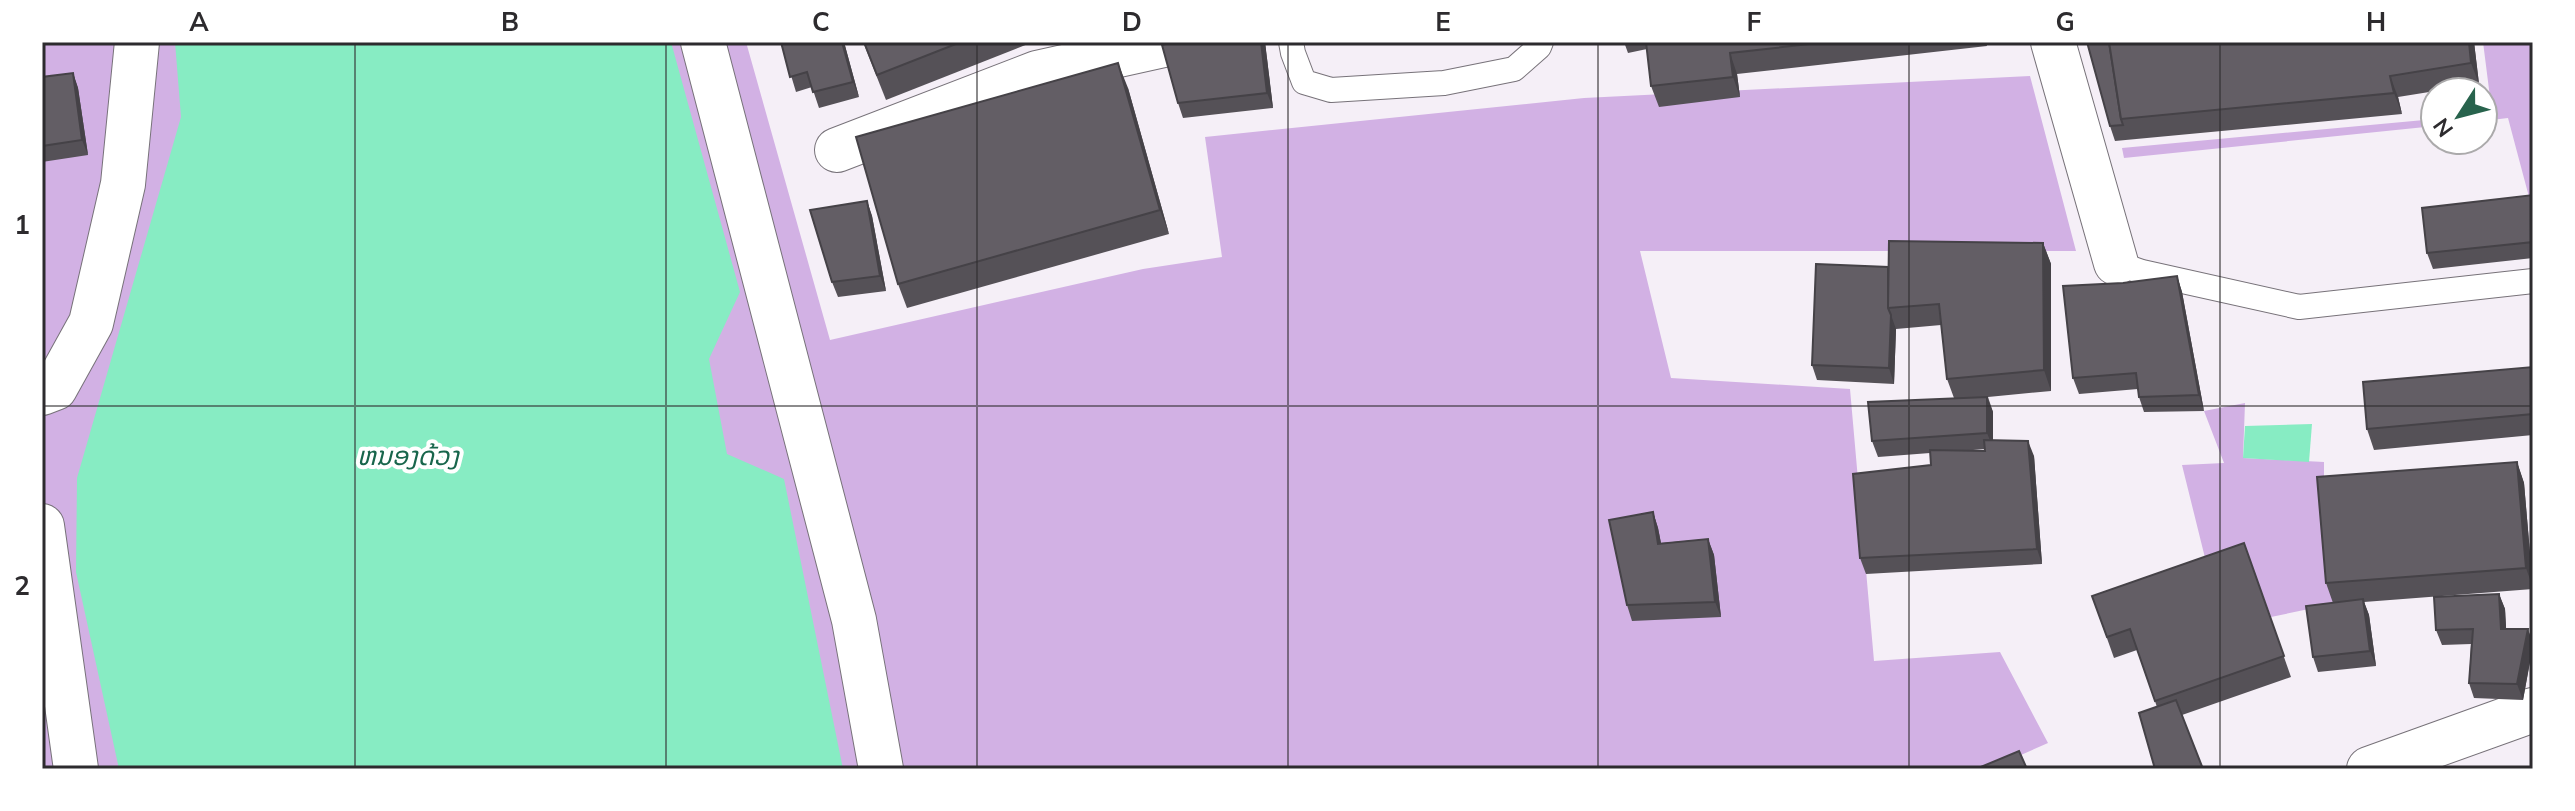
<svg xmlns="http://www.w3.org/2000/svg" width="2575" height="811" viewBox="0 0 2575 811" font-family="Mulish,'Noto Sans Lao',sans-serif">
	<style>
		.green { fill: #d2b1e4 }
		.water { fill: #87ecc3 }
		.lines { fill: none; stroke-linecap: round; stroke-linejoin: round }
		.lane-casing { stroke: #777279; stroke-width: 26 }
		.street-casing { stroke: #777279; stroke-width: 46 }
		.lane { stroke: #fff; stroke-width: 24 }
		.street { stroke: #fff; stroke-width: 44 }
		.wall { fill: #555157; fill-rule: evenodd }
		.shaded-wall { fill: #454247 }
		.building { fill: #635e65; stroke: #454247; stroke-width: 2 }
		.grid { fill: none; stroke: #2d2b2e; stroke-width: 2; stroke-opacity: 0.55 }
		.labels { text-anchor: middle; stroke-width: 8; stroke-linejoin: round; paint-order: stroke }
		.water-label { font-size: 26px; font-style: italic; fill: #18664c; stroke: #fff }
		.neatline { fill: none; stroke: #2d2b2e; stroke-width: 3 }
		.grid-label { font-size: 26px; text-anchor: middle; font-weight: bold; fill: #2d2b2e }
	</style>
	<rect width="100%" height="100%" fill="#f5eff7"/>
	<g class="green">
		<polygon points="42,42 746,42 830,340 1143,269 1222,257 1205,137 1584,98 2030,76 2076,251 1640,251 1671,378 1850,389 1874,661 2000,652 2048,743 1989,769 42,769"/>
		<polygon points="2483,42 2533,42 2533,212 2508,118 2483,121 2483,115 2492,113"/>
		<polygon points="2435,119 2435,126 2124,158 2122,148"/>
		<polygon points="2245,403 2243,458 2324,462 2324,498 2333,604 2271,617 2252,565 2210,578 2182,465 2224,463 2204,411"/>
	</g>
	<g class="water">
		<polygon points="175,42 671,42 740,292 709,359 727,454 784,479 843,769 119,769 76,572 77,478 181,117"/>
		<polygon points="2312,424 2309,462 2243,458 2245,426"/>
	</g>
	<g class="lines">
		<g class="lane-casing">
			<g id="lane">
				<polyline points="1291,42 1293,53 1304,82 1331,90 1444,83 1514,69 1539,47 1541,42"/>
				<polyline points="2116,263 2142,272 2299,307 2533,281"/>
			</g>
		</g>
		<g class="street-casing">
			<g id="street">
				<polyline points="703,42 854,620 881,769"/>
				<polyline points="2053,42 2116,263"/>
				<polyline points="837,150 1037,73 1177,42"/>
				<polyline points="42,393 55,388 91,323 123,184 137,42"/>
				<polyline points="42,526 76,769"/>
				<polyline points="2369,769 2533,710"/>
			</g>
		</g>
		<use href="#lane" class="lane"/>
		<use href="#street" class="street"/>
	</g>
	<g class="wall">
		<polygon points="781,42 844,42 859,97 819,108 812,87 796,92"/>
		<polygon points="863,42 1033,42 886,100"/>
		<polygon points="1172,42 1265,42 1273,108 1183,118 1178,103"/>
		<polygon points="1624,42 1986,42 1987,46 1737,74 1740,97 1659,107 1651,86 1647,49 1628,53"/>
		<polygon points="2087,42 2474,42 2479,84 2398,97 2402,114 2115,141 2110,126"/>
		<polygon points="73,73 78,88 88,155 42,162 42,77"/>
		<polygon points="1128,88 1169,234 907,308 898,284"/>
		<polygon points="2533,195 2533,258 2433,269 2427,253"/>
		<polygon points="867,201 872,216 886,291 838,297 832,282"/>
		<path d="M2043 243 2051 264V391L1988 397 1993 412V440L2034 456 2042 564 1866 574 1860 558 1931 465 1930 453 1878 457 1872 441 1954 398 1947 379 1941 325 1896 329 1894 384 1817 380 1812 365 1888 267ZM1985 449V451L1963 450H1973Z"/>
		<polygon points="2177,276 2182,292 2204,411 2144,412 2139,397 2138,389 2079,394 2073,378 2123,283"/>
		<polygon points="2533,367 2533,435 2374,450 2367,429"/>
		<polygon points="2517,462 2524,483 2533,589 2364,602 2369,615 2376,666 2318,672 2313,657 2333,603 2326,583"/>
		<polygon points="1653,512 1658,528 1661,543 1708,539 1714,555 1721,617 1632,621 1627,605"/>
		<polygon points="2244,543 2291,677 2182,715 2157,707 2137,650 2114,658 2092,596"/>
		<polygon points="2499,594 2505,609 2506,629 2528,629 2533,644 2523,700 2474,698 2469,683 2471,644 2442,645 2436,630"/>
	</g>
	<g class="shaded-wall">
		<polygon points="842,42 844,42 859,97 853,82"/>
		<polygon points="1261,42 1265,42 1273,108 1267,93"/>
		<polygon points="2469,42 2474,42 2479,84 2471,63"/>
		<polygon points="1730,53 1737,74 1740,97 1733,77"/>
		<polygon points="1118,63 1128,88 1169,234 1160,210"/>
		<polygon points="73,73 78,88 88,155 82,140"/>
		<polygon points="2390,76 2398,97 2402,114 2394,93"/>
		<polygon points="867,201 872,216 886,291 880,276"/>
		<polygon points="2043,243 2051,264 2051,391 2044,370"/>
		<polygon points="2177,276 2182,292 2204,411 2199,395"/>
		<polygon points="1891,315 1896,329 1894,384 1889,368"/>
		<polygon points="1987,397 1993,412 1993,448 1987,433"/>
		<polygon points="2028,441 2034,456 2042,564 2037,549"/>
		<polygon points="2517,462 2524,483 2533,588 2526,568"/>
		<polygon points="1653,512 1658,528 1664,559 1658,544"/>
		<polygon points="1708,539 1714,555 1721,617 1715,602"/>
		<polygon points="2499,594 2505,609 2507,644 2501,629"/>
		<polygon points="2363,599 2369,615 2376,666 2370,651"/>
		<polygon points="2528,629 2533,646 2523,700 2517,684"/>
	</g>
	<g class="building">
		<polygon points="781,42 842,42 853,82 813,92 807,72 790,77"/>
		<polygon points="864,42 961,42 877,75"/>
		<polygon points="1172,42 1261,42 1267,93 1178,103 1162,45"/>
		<polygon points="1646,42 1828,42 1730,53 1733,77 1651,86"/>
		<polygon points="2087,42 2109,42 2121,119 2123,125 2110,126"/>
		<polygon points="2109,42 2469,42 2471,63 2390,76 2394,93 2121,119"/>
		<polygon points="1118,63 1160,210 898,284 856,137"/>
		<polygon points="73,73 82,140 42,146 42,77"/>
		<polygon points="2533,195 2533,242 2427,253 2422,208"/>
		<polygon points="867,201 880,276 832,282 810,210"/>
		<polygon points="1889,241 2043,243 2044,370 1947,379 1939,304 1888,308"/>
		<polygon points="1816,264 1888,267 1888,308 1891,315 1889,368 1812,365"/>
		<polygon points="2177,276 2199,395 2139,397 2136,373 2073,378 2063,286 2123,283"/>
		<polygon points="2533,367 2533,414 2367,429 2363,382"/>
		<polygon points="1987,397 1987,433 1872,441 1868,402"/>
		<polygon points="1984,440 2028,441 2037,549 1860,558 1853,474 1931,465 1930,450 1985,451"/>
		<polygon points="2517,462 2526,568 2326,583 2317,477"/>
		<polygon points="1653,512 1658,544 1708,539 1715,602 1627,605 1609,520"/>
		<polygon points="2244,543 2284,656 2155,701 2130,629 2107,637 2092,596"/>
		<polygon points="2499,594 2501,629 2528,629 2517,684 2469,683 2473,629 2436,630 2434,597"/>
		<polygon points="2363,599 2370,651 2313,657 2306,606"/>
		<polygon points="2176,700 2203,769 2155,769 2139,713"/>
		<polygon points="2019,751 2027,769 1976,769"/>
	</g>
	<path class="grid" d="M355 42V769M666 42V769M977 42V769M1288 42V769M1598 42V769M1909 42V769M2220 42V769M42 406H2533"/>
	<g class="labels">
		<g class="water-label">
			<text x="408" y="465">ຫນອງດ້ວງ</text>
		</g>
	</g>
	<rect width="2575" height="811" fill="none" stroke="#ffffff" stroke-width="88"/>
	<g transform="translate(2459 116) rotate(234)"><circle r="38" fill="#ffffff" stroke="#abaaab" stroke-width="2"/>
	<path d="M0-6L14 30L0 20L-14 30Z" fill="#28634d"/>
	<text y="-12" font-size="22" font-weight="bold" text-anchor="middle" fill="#2d2b2e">N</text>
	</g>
	<rect x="44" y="44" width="2487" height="723" class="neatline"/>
	<g class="grid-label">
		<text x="199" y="31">A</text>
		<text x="510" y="31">B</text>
		<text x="821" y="31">C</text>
		<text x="1132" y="31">D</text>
		<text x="1443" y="31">E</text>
		<text x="1754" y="31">F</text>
		<text x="2065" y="31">G</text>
		<text x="2376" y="31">H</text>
		<text x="22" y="234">1</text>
		<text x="22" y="595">2</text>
	</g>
</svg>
